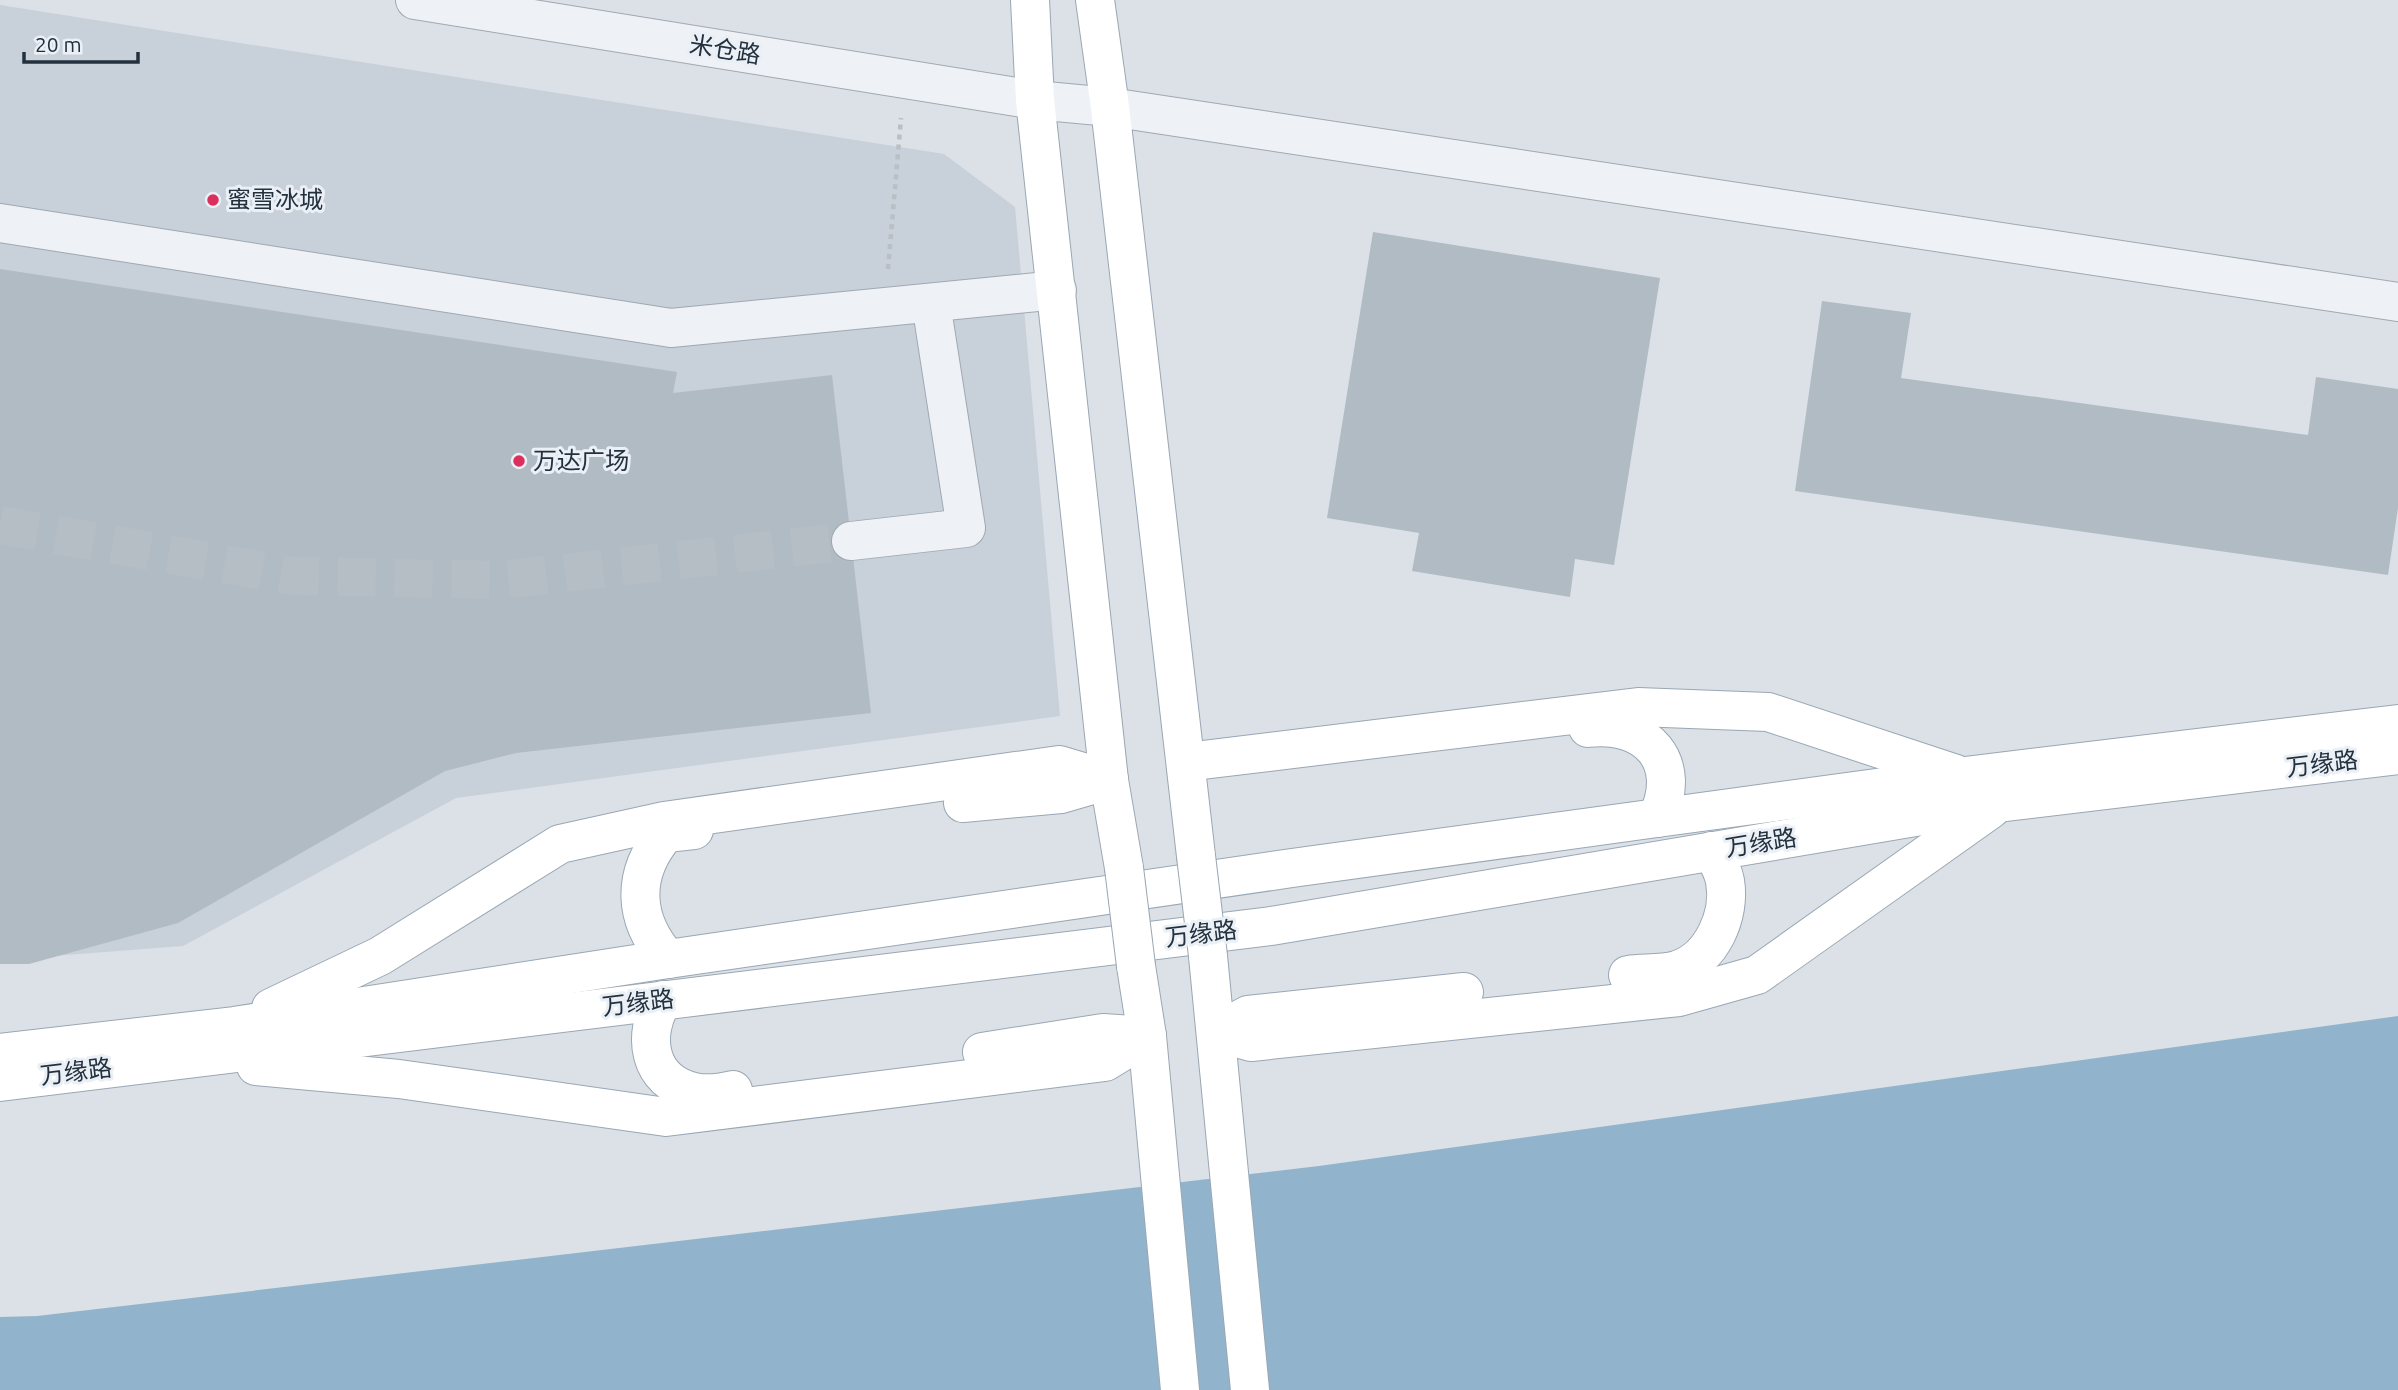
<svg xmlns="http://www.w3.org/2000/svg" width="2398" height="1390" viewBox="0 0 2398 1390" font-family="Ubuntu,'Noto Sans SC',sans-serif">
	<style>
		.built { fill: #c8d0d9 }
		.water { fill: #91b4cc }
		.building { fill: #b1bbc4 }
		.lines { fill: none; stroke-linecap: round; stroke-linejoin: round }
		.minor-tunnel { stroke: #b6bec5; stroke-width: 38; stroke-dasharray: 38 19; stroke-linecap: butt }
		.minor-casing { stroke: #a0a8b1; stroke-width: 40 }
		.major-casing { stroke: #99a7b4; stroke-width: 40 }
		.path { stroke: #b9bfc5; stroke-width: 4.5; stroke-dasharray: 5 5; stroke-linecap: butt }
		.minor { stroke: #eef1f5; stroke-width: 38 }
		.major { stroke: #fff; stroke-width: 38 }
		.major-bridge-casing { stroke: #99a7b4; stroke-width: 40; stroke-linecap: butt }
		.major-bridge { stroke: #fff; stroke-width: 38 }
		.poi-dot { fill: #dd2f5d; stroke: #eaf0f5; stroke-width: 2.5 }
		.labels { text-anchor: middle; stroke-width: 6; stroke-linejoin: round; paint-order: stroke }
		.street-label { font-size: 24px; fill: #23303e; stroke: #eaf0f5 }
		.poi-label { font-size: 24px; fill: #23303e; stroke: #eaf0f5; text-anchor: start }
	</style>
	<rect width="100%" height="100%" fill="#dbe1e7"/>
	<polygon class="built" points="0,5 944,154 1015,207 1060,716 456,798 183,946 0,960"/>
	<polygon class="water" points="2398,1016 2398,1390 0,1390 0,1317 37,1316 1319,1166"/>
	<g class="building">
		<polygon points="1373,232 1660,278 1614,565 1575,559 1570,597 1412,571 1419,533 1327,518"/>
		<polygon points="0,269 677,372 673,393 832,375 871,713 516,753 445,771 178,923 29,964 0,964"/>
		<polygon points="1822,301 1911,313 1901,378 2308,435 2316,377 2398,389 2398,508 2388,575 1795,491"/>
	</g>
	<g class="lines">
		<polyline class="minor-tunnel" points="0,525 293,576 501,580 851,541"/>
		<g class="minor-casing">
			<g id="minor">
				<polyline points="415,0 1035,100 1110,107 2398,302"/>
				<polyline points="0,223 671,328 1057,290"/>
				<polyline points="851,541 966,528 931,303"/>
			</g>
		</g>
		<g class="major-casing">
			<g id="major">
				<polyline points="1030,0 1035,100 1109,780 1124,868"/>
				<polyline points="1095,0 1110,107 1196,856"/>
				<path d="M1588 728C1647 721 1684 762 1657 818"/>
				<polyline points="1186,762 1638,707 1768,712 1956,774"/>
				<polyline points="963,803 1061,794 1109,780"/>
				<polyline points="1208,956 1250,1390"/>
				<path d="M668 959C632 919 631 873 666 833L694 830"/>
				<polyline points="1136,966 1147,1036 1180,1390"/>
				<path d="M1628 975C1644 973 1663 974 1677 970 1712 959 1731 915 1725 881 1723 870 1717 860 1712 851"/>
				<path d="M663 1000C641 1035 648 1082 694 1092 707 1095 720 1093 733 1090"/>
				<polyline points="271,1008 380,956 560,844 664,821 1059,765 1109,780"/>
				<polyline points="1224,1028 1248,1015 1464,992"/>
				<polyline points="1216,1032 1251,1042 1679,997 1757,975 1991,809"/>
				<polyline points="982,1052 1103,1033 1147,1036"/>
				<polyline points="0,1053 234,1026 668,959 1292,868 1657,818 1965,776 2398,724"/>
				<polyline points="256,1066 399,1079 666,1117 1105,1062 1147,1036"/>
				<polyline points="0,1082 1271,926 1998,803 2398,755"/>
			</g>
		</g>
		<polyline class="path" points="888,269 901,118"/>
		<use href="#minor" class="minor"/>
		<use href="#major" class="major"/>
		<g class="major-bridge-casing">
			<g id="major-bridge">
				<polyline points="1196,856 1208,956"/>
				<polyline points="1124,868 1136,966"/>
			</g>
		</g>
		<use href="#major-bridge" class="major-bridge"/>
	</g>
	<g class="poi-dot">
		<circle cx="213" cy="200" r="7"/>
		<circle cx="519" cy="461" r="7"/>
	</g>
	<g class="labels">
		<g class="street-label">
			<text transform="translate(725 50) rotate(9)" y="8">米仓路</text>
			<text transform="translate(2322 764) rotate(-7)" y="8">万缘路</text>
			<text transform="translate(1761 843) rotate(-9)" y="8">万缘路</text>
			<text transform="translate(1201 934) rotate(-7)" y="8">万缘路</text>
			<text transform="translate(638 1003) rotate(-7)" y="8">万缘路</text>
			<text transform="translate(76 1072) rotate(-7)" y="8">万缘路</text>
		</g>
		<g class="poi-label">
			<text x="227" y="208">蜜雪冰城</text>
			<text x="533" y="469">万达广场</text>
		</g>
	</g>
	<path d="M24 52v10h114v-10" fill="none" stroke="#23303e" stroke-width="3.5"/>
	<text x="35" y="52" font-size="21" fill="#23303e" stroke="#eaf0f5" stroke-width="5" paint-order="stroke">20 m</text>
</svg>
